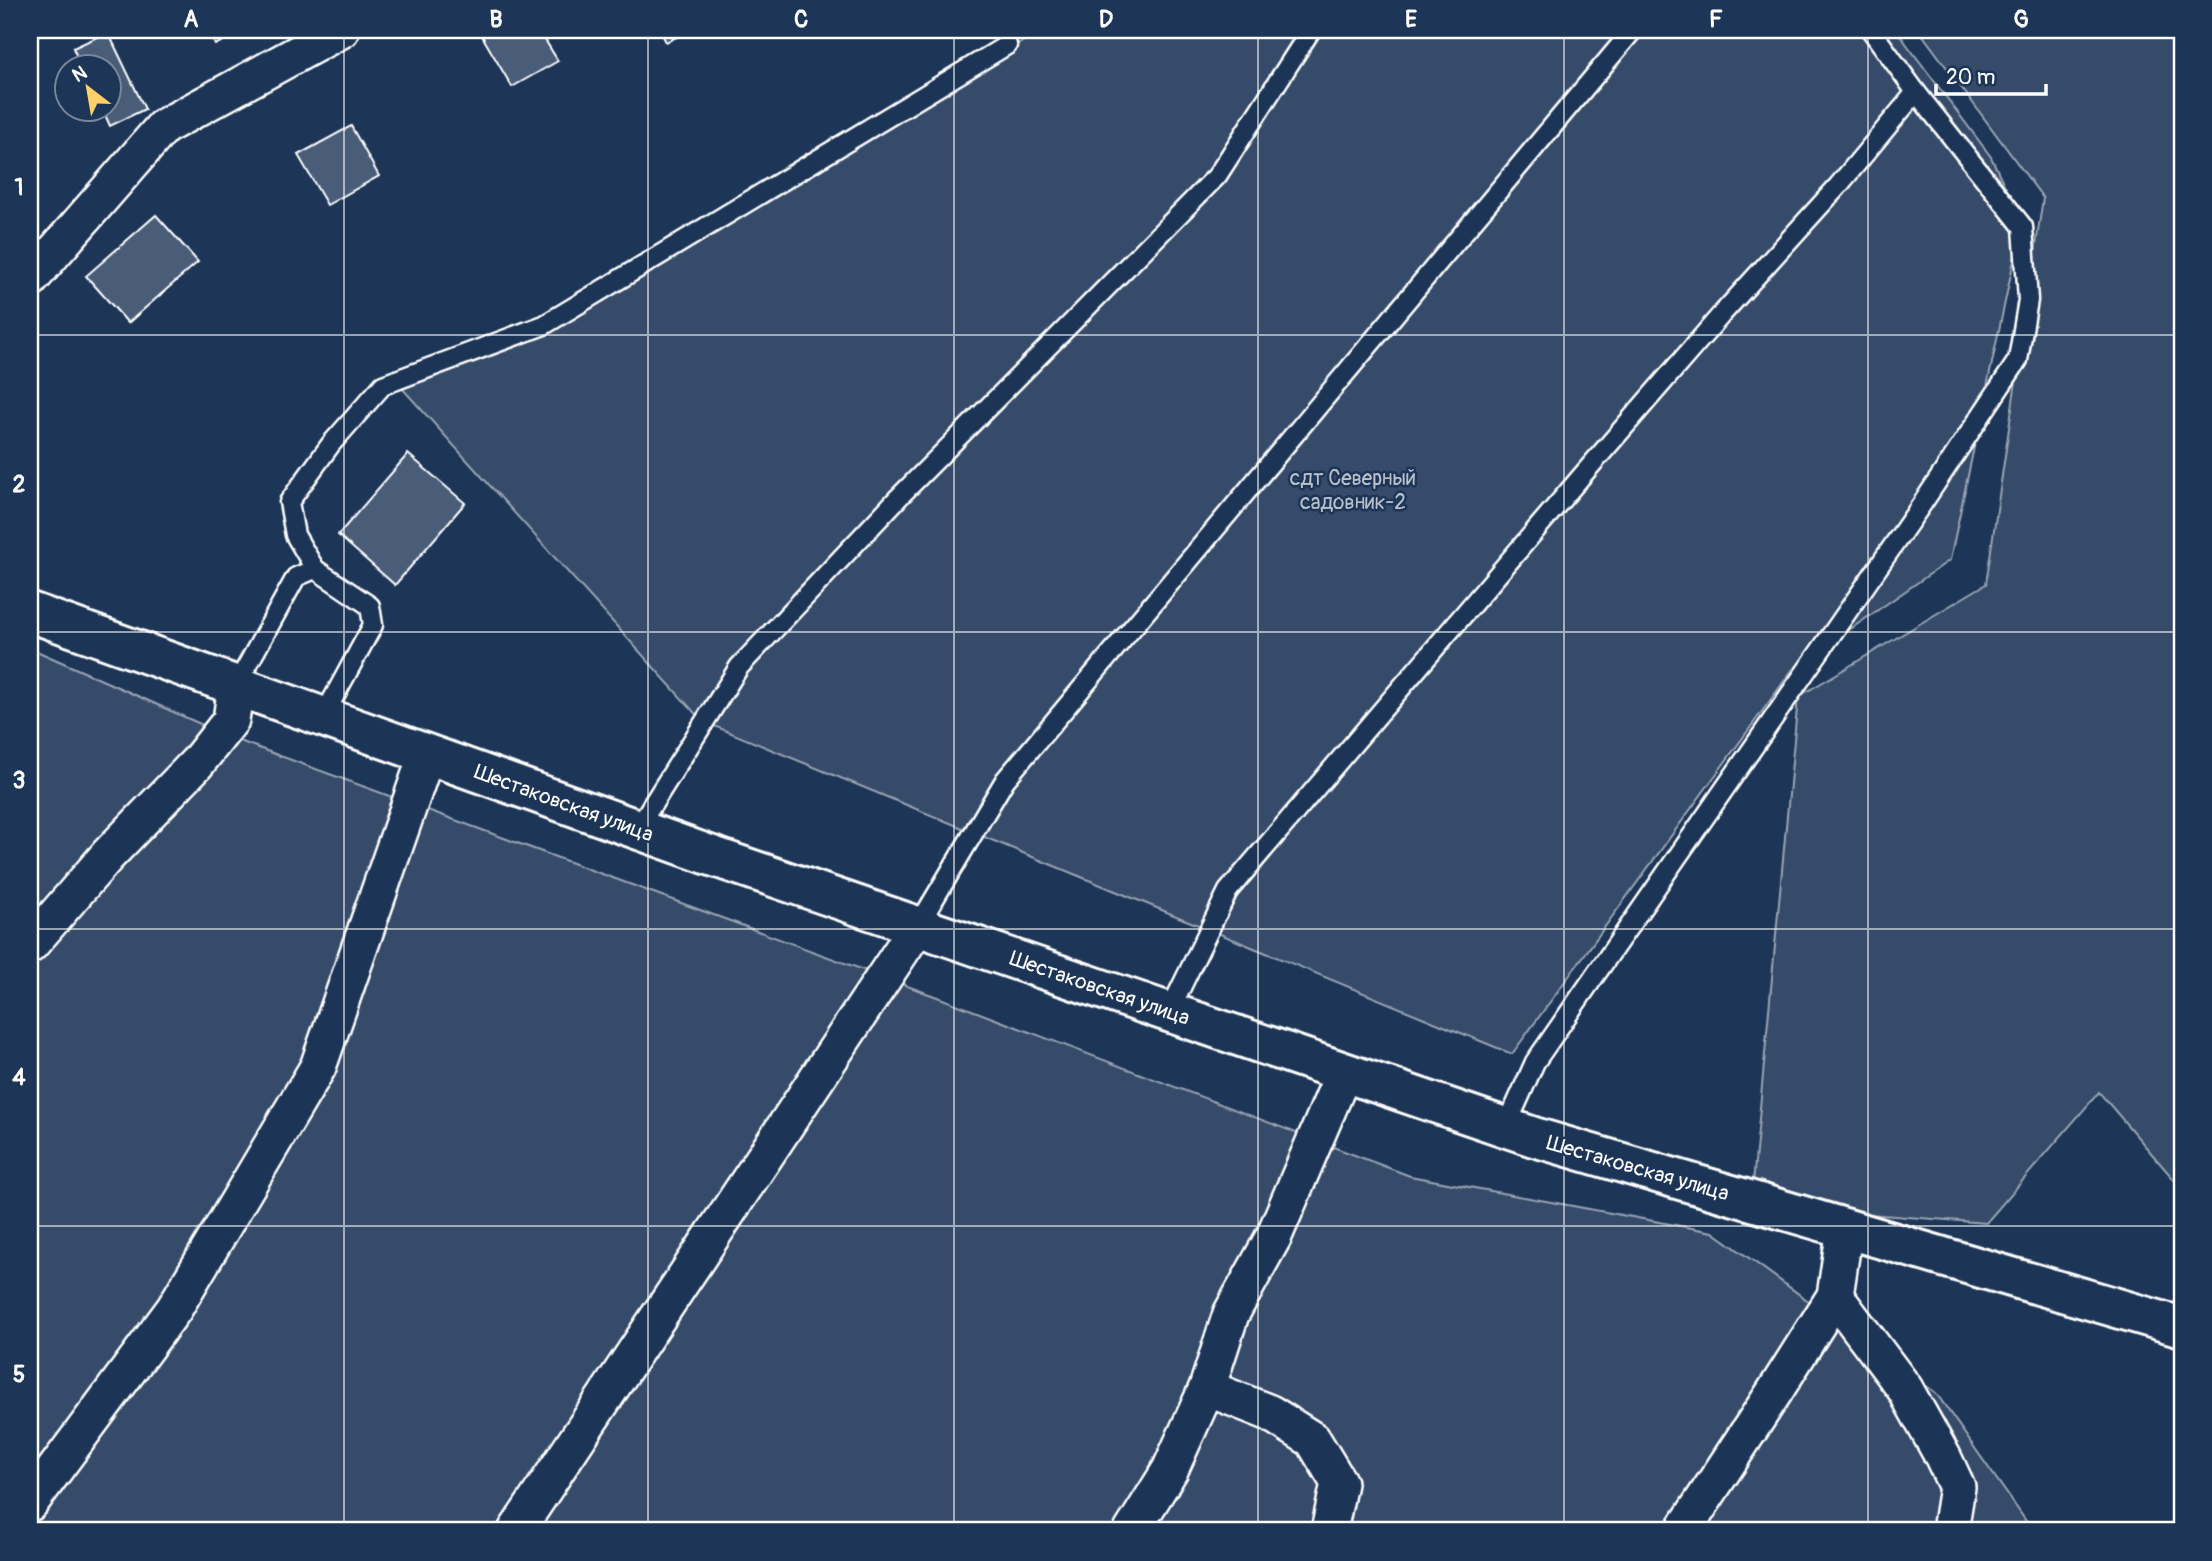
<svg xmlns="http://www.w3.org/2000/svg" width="2212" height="1561" viewBox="0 0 2212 1561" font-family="Pangolin,sans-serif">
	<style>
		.green { fill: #364b69; stroke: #9aa5b4; stroke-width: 2 }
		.building { fill: #4a5d79; stroke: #fff; stroke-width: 2 }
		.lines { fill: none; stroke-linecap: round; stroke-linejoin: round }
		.lane-casing { stroke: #fff; stroke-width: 23 }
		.street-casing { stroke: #fff; stroke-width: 40 }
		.secondary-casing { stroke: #fff; stroke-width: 44 }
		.lane { stroke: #1d3557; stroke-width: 18 }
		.street { stroke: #1d3557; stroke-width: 35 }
		.secondary { stroke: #1d3557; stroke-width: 38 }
		.grid { fill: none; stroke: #fff; stroke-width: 2; stroke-opacity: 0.55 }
		.labels { text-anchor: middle; stroke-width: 5; stroke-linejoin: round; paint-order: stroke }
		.park-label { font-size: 21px; fill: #b9c0ca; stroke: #1d3557 }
		.street-label { font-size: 21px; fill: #fff; stroke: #1d3557 }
		.neatline { fill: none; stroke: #fff; stroke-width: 2.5 }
		.grid-label { font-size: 23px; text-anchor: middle; font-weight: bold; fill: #fff }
	</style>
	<rect width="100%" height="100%" fill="#1d3557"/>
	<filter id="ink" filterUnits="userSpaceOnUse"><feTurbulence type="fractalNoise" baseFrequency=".0143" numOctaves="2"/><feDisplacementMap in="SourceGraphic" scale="14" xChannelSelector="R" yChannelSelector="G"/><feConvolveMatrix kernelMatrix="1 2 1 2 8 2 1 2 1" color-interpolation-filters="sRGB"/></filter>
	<g filter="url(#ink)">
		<g class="green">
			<polygon points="1042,30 1896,30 1991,157 2022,222 1950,560 1793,669 1512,1054 702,721 401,387 544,333"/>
			<polygon points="1919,30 2182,30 2182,1189 2099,1092 1986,1223 1751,1205 1798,697 1986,584 2043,198"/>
			<polygon points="30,648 234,739 940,998 1410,1176 1713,1232 1936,1393 2033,1531 30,1531"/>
		</g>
		<g class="building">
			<polygon points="208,30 246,30 215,45"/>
			<polygon points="494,30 539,30 558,61 512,87 482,36"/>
			<polygon points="660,30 692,30 666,42"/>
			<polygon points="108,32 145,109 110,126 102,108 108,108 108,66 81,66 73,48"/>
			<polygon points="351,126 379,176 327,205 298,155"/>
			<polygon points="156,215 198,262 128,323 86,276"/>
			<polygon points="408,454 465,503 395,585 338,535"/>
		</g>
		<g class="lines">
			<g class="lane-casing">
				<g id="lane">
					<polyline points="315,569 295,535 289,502 331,444 383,385 544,325 1007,45"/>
					<polyline points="236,686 296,577 315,569 370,606 373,625 323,717"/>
					<polyline points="637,829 739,667 899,497 1217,176 1311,30"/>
					<polyline points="918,926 1005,780 1633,30"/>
					<polyline points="1169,1012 1228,891 1580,478 1721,315 1838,186 1916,92"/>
					<polyline points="1506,1127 1535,1062 1922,504 2018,360 2028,300 2023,227 1916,92 1871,30"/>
				</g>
			</g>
			<g class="street-casing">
				<g id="street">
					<polyline points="30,280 163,127 341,30"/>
					<polyline points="30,945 108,855 197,763 231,720 236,686"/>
					<polyline points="1835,1296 1905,1389 1943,1457 1957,1487 1950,1531"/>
					<polyline points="1207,1388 1270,1413 1313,1440 1339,1483 1329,1531"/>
					<polyline points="30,1503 174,1309 318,1067 427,754"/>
					<polyline points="516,1531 918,926"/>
					<polyline points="1132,1531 1170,1470 1207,1388 1231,1314 1274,1236 1344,1072"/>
					<polyline points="1683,1531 1775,1391 1835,1296 1845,1228"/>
				</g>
			</g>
			<g class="secondary-casing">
				<polyline id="secondary" points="30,612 712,856 1534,1137 2182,1327"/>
			</g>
			<use href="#lane" class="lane"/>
			<use href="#street" class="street"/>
			<use href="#secondary" class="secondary"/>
		</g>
	</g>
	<path class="grid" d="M344 30V1531M648 30V1531M954 30V1531M1258 30V1531M1564 30V1531M1868 30V1531M30 335H2182M30 632H2182M30 929H2182M30 1226H2182"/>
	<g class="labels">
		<g class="park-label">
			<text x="1353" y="485">сдт Северный<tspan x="1353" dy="24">садовник-2</tspan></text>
		</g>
		<g class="street-label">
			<text transform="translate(564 803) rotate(20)" y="7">Шестаковская улица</text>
			<text transform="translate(1100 988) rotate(19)" y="7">Шестаковская улица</text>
			<text transform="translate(1638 1168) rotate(16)" y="7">Шестаковская улица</text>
		</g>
	</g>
	<rect width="2212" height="1561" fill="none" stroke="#1d3557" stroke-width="77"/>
	<g transform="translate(88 88) rotate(329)"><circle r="33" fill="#1d3557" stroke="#77869a" stroke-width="2"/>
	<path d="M0-5L12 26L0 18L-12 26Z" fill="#ffd166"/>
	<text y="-10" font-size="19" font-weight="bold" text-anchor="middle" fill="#ffffff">N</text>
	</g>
	<path d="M1936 84v10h110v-10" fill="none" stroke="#ffffff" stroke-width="3.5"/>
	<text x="1946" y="84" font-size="21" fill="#ffffff" stroke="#1d3557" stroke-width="5" paint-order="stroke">20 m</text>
	<rect x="38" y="38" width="2136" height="1484" class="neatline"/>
	<g class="grid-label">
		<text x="191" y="27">A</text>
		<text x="496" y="27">B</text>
		<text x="801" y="27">C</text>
		<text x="1106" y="27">D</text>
		<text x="1411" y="27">E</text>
		<text x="1716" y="27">F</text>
		<text x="2021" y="27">G</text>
		<text x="19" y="195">1</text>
		<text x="19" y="492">2</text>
		<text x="19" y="788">3</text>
		<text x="19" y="1085">4</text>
		<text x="19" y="1382">5</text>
	</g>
</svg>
